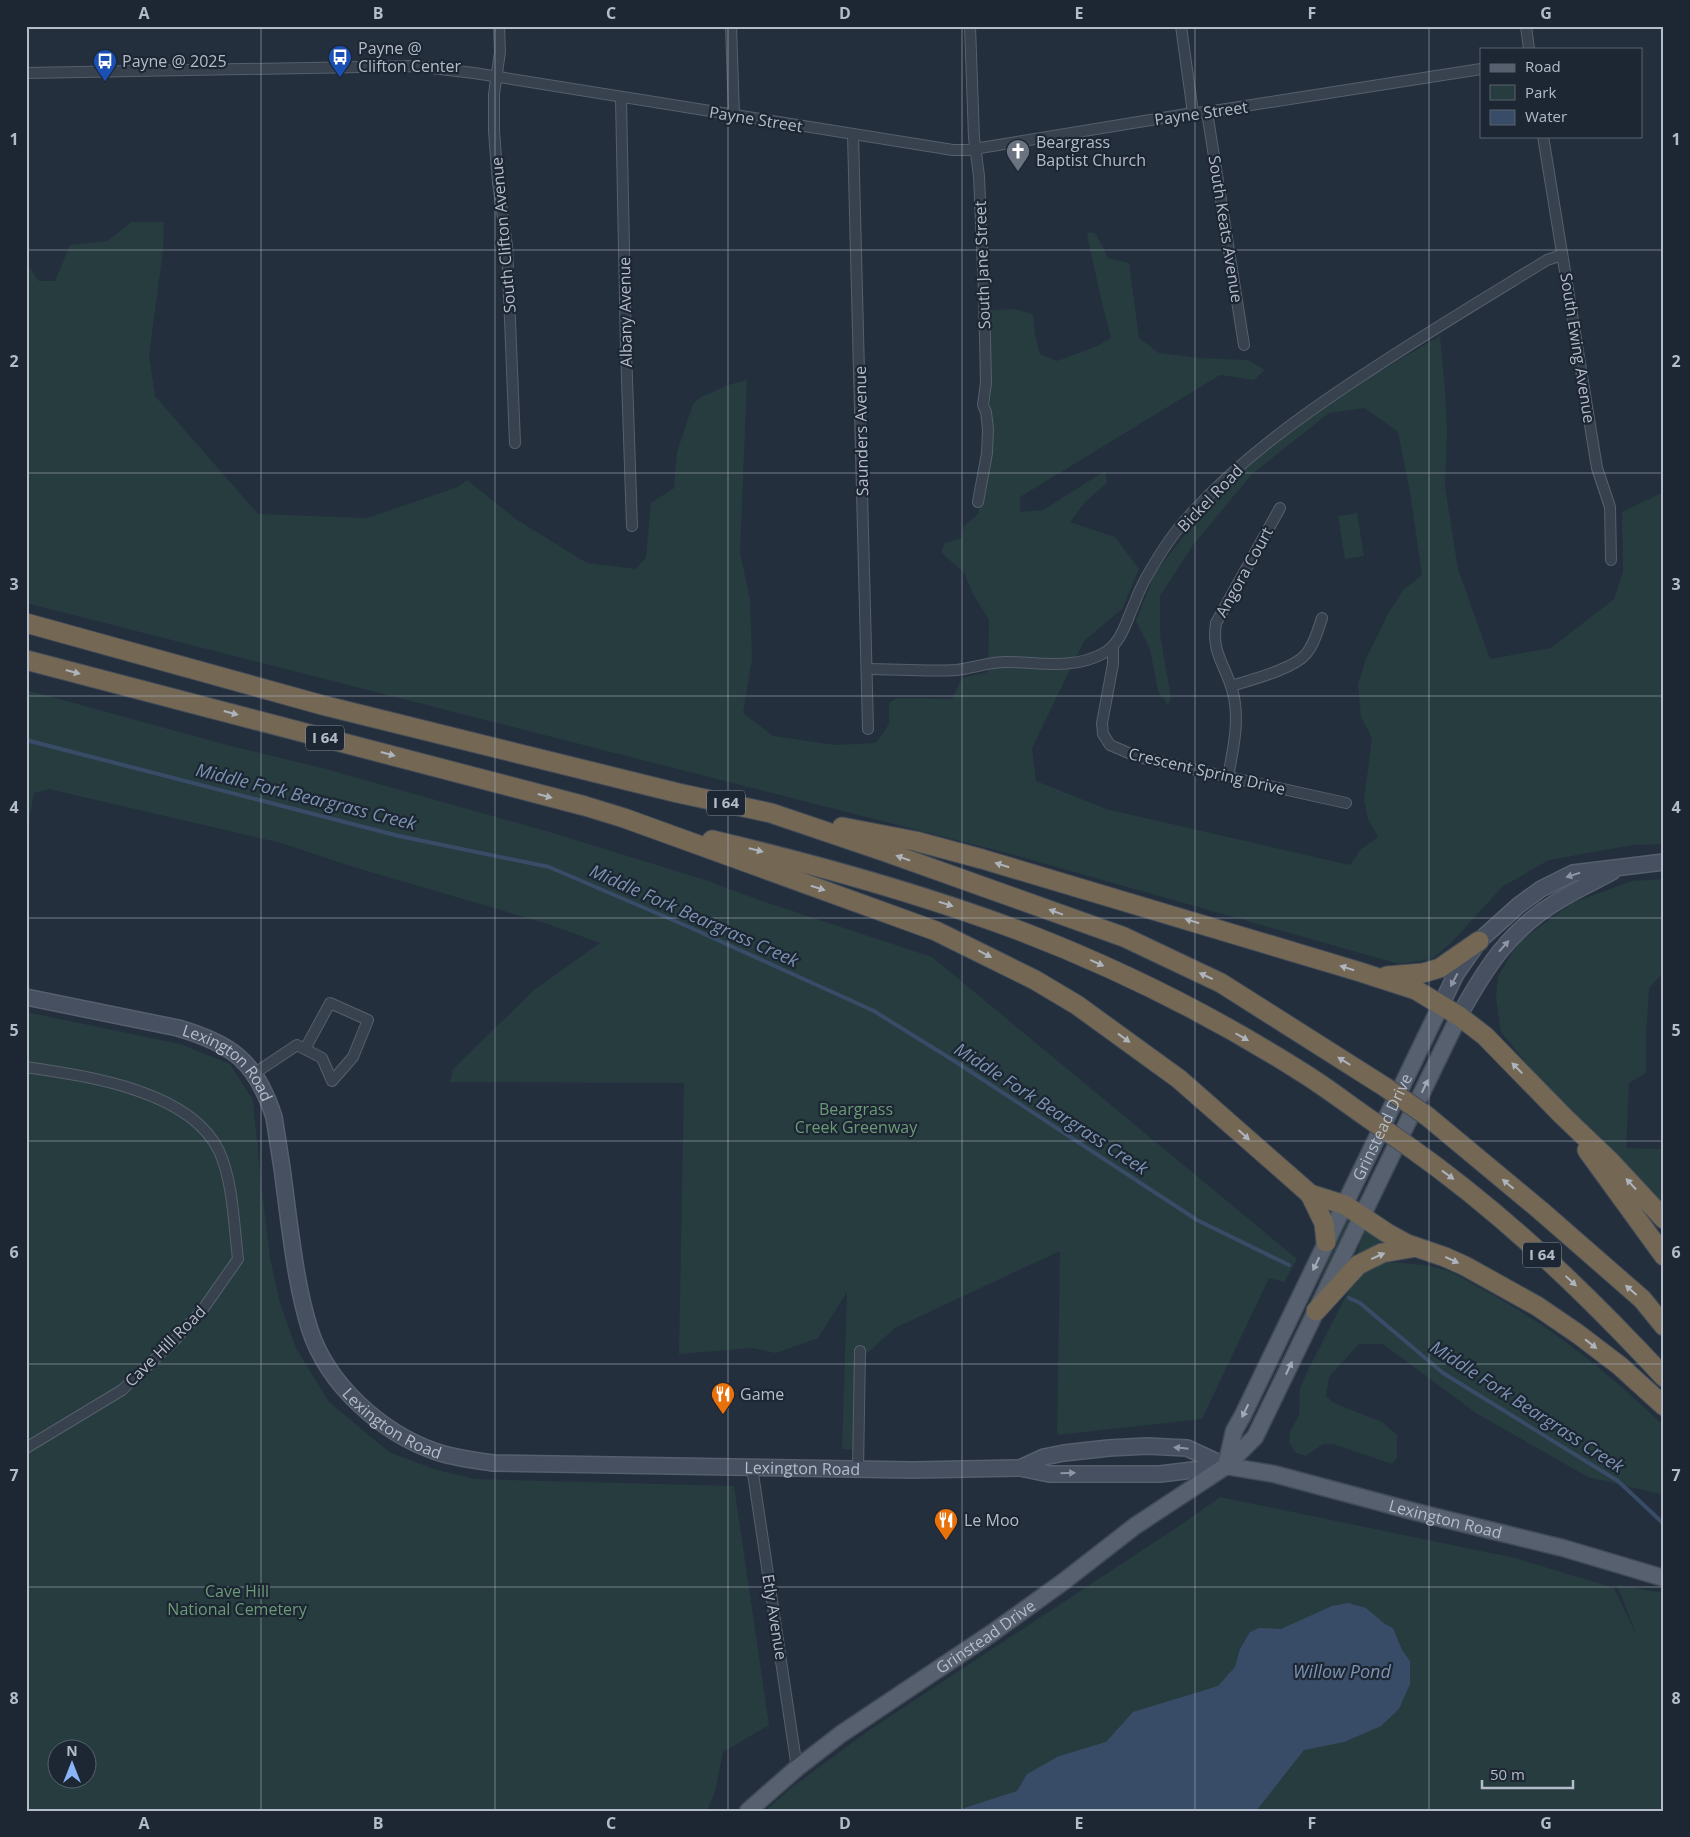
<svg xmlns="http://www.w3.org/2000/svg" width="1690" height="1837" viewBox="0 0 1690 1837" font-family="'Open Sans',sans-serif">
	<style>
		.green { fill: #263c3f; fill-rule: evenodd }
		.water { fill: #394c67 }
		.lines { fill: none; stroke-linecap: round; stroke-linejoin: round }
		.stream { stroke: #394c67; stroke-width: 4 }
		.street-casing { stroke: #565f6c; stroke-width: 12 }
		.secondary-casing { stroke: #565f6c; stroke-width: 18 }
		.primary-casing { stroke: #414a57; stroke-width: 19 }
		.highway-casing { stroke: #434c59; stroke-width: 21 }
		.street { stroke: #38414e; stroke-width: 10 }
		.secondary { stroke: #465061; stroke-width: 15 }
		.primary { stroke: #56606e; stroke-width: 16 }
		.highway { stroke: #746855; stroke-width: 19 }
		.highway-bridge-casing { stroke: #434c59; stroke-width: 21; stroke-linecap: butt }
		.highway-bridge { stroke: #746855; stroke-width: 19 }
		.oneway { fill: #aeb4bd }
		.oneway2 { fill: #8e96a5 }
		.oneway3 { fill: #a1aab7 }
		.grid { fill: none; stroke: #b4bcc9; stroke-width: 1; stroke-opacity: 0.55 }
		.labels { text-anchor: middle; stroke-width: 4.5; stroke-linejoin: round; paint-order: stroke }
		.shield { fill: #1d2633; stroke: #878f9c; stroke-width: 1 }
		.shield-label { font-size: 15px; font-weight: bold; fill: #b4bcc9 }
		.poi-label { font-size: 16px; fill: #b4bcc9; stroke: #1d2633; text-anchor: start }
		.street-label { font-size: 16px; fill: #b4bcc9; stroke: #1d2633 }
		.park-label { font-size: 16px; fill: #6b9a76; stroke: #1d2633 }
		.water-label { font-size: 18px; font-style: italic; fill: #7c92b1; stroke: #1d2633 }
		.neatline { fill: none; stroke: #b4bcc9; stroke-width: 2 }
		.grid-label { font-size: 16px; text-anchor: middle; font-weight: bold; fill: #b4bcc9 }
	</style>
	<rect width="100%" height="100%" fill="#242f3e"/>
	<g class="green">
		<polygon points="132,222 164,222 163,251 149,355 155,396 258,514 367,518 458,487 467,480 517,520 587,563 636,569 646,557 651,503 674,488 677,452 693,404 701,397 728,385 747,380 740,552 750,600 752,659 743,713 773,736 836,745 876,743 889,724 889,703 897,698 952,699 962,678 988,672 989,620 973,594 964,573 941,552 945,543 961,538 964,526 978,514 990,465 990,310 1014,309 1033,314 1035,335 1040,354 1057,361 1097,346 1111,338 1102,303 1087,234 1090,232 1096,234 1108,258 1129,263 1139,338 1159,353 1200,358 1248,360 1265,370 1254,380 1220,375 1020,497 1020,512 1043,510 1105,471 1107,483 1085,502 1070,522 1115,537 1139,569 1122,609 1084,641 1032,748 1036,781 1106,809 1350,865 1361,849 1378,837 1368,819 1364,799 1372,738 1361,717 1358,684 1366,659 1388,614 1403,590 1422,575 1410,492 1398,432 1365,408 1329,413 1252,474 1193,545 1160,596 1160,635 1171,698 1168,705 1158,691 1150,649 1136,621 1155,573 1211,501 1262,453 1337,396 1440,336 1445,389 1447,433 1445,487 1458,569 1490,659 1551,648 1614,599 1623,572 1622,512 1664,492 1664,844 1633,845 1549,860 1502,887 1452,942 1432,959 1399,964 1011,854 26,603 26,263 39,281 55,281 70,245 107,241"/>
		<polygon points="1357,513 1364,556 1345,559 1338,516"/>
		<polygon points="26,690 227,745 326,769 553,833 705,880 762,901 932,957 1297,1259 1284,1282 1269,1278 1202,1419 1057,1435 1060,1251 895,1328 865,1355 863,1451 842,1449 847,1292 818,1338 776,1353 752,1348 679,1354 684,1083 450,1082 453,1069 534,990 600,943 548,924 350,866 281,843 49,789 34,793 26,838"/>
		<polygon points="1664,879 1664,972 1649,988 1646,1036 1646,1073 1629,1083 1626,1148 1664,1149 1664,1211 1536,1075 1501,1032 1496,998 1498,976 1519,942 1572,903 1632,881"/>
		<path d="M26 1012 180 1044 230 1064 253 1100 262 1191 270 1258 280 1303 296 1348 329 1402 389 1452 437 1470 475 1479 734 1486 769 1725 723 1752 715 1792 707 1811H26ZM58 1750H88V1780H58Z"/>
		<polygon points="1346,1214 1353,1218 1321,1284 1319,1283"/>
		<polygon points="1366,1228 1391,1243 1356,1256"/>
		<path d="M1385 1262C1405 1263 1425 1264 1445 1270 1458 1274 1470 1283 1482 1289 1550 1325 1609 1373 1664 1426V1495L1588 1477 1476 1413 1383 1344H1359L1329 1377 1326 1396 1334 1403 1382 1422 1397 1435V1458L1392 1464 1333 1444H1323L1306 1456 1296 1453 1289 1443 1290 1432 1299 1415 1300 1388 1308 1370 1350 1288 1369 1269Z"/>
		<polygon points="1220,1497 1515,1558 1614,1588 1637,1636 1617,1585 1664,1593 1664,1811 765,1811 792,1787 871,1729 1185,1522"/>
	</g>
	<polygon class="water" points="1348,1603 1366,1608 1385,1624 1393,1628 1402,1650 1410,1661 1410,1684 1399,1709 1381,1726 1344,1742 1304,1750 1256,1811 955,1811 1017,1791 1027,1774 1059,1756 1106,1742 1133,1712 1218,1686 1235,1667 1240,1649 1250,1632 1259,1628 1281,1629 1332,1606"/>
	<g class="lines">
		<g class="stream">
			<polyline points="26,740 399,836 549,867 689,927 874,1011 956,1062 1197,1220 1289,1265"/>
			<polyline points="1349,1298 1360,1303 1443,1373 1618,1481 1664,1524"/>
		</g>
		<g class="street-casing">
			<g id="street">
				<polyline points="499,26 500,52 494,94 494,131 498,183 507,246 515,443"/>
				<polyline points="731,26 734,115"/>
				<polyline points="970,26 974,138 979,176 984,292 986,383 983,405 986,412 988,429 987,453 978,502"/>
				<polyline points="1181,26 1193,113"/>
				<polyline points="1526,26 1529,49"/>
				<polyline points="26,73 414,66 474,73 953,150 968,150 1193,113 1207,112 1481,69"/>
				<polyline points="621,98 626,349 632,526"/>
				<polyline points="1207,112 1244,345"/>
				<polyline points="853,134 868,729"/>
				<polyline points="1543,136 1597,468 1610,507 1611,560"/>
				<polyline points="1113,646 1113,664 1102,723 1103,734 1110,745 1138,757 1346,803"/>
				<path d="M867 669C896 669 927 672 956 670 973 668 989 662 1006 662 1039 662 1072 670 1102 654 1122 644 1126 621 1135 602 1139 591 1144 581 1150 571 1161 552 1174 532 1189 516 1239 460 1301 416 1363 375 1423 335 1485 298 1547 260L1562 255"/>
				<path d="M1231 686C1250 680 1294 669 1306 654 1314 645 1318 630 1322 618"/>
				<path d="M1228 777C1233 749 1240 721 1233 693 1226 665 1211 654 1216 623L1280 508"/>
				<path d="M26 1067C86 1076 190 1090 219 1151 233 1181 234 1226 238 1259L203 1309 175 1340 122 1390 26 1448"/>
				<polyline points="255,1073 297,1045 322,1058 332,1081 353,1057 368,1020 330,1003 305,1049"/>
				<polyline points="752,1467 797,1768"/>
				<polyline points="858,1469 860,1351"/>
			</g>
		</g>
		<g class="secondary-casing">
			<g id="secondary">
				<path id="s1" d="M26 997 178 1028C233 1044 256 1062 274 1117 280 1152 285 1187 289 1222 294 1259 299 1295 310 1330 328 1385 381 1432 434 1451 453 1458 473 1460 493 1463L913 1470 1020 1468 1049 1474H1160L1226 1466"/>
				<polyline points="1441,1005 1456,974 1479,941 1519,905 1541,889 1573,873 1664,862"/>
				<path d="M1459 1016C1485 969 1509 930 1558 901 1575 890 1594 882 1612 872"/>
				<polyline points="1020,1468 1044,1457 1064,1453 1109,1448 1147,1446 1187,1448 1226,1466"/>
			</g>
		</g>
		<g class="primary-casing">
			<g id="primary">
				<path id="s2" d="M1226 1466 1234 1431 1243 1415 1441 1005"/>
				<path id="s3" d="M1226 1466 1274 1474 1420 1513 1563 1548 1664 1578"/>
				<path id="s4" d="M748 1811 797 1768 841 1734 992 1633 1063 1582 1135 1526 1226 1466 1255 1437 1459 1016"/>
			</g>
		</g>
		<g class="highway-casing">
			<g id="highway">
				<polyline points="26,623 322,705 678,793 771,813 886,852 1124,937 1221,983 1385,1087"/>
				<polyline points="26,660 585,806 624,818 936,931 1035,980 1077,1005 1179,1079 1310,1194 1345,1205 1387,1233 1407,1244 1445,1257 1465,1266 1537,1306 1578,1334 1620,1366 1664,1406"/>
				<polyline points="842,827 915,841 982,859 1357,971 1416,990 1459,1016 1485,1036 1563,1116 1609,1160 1664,1219"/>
				<path d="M712 840C818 865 922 894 1023 932 1119 969 1213 1016 1300 1071 1323 1085 1345 1102 1368 1118"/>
				<polyline points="1387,976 1423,973 1440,968 1479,941"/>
				<polyline points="1427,1116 1540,1210 1642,1299 1664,1326"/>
				<path d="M1408 1146C1503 1213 1585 1292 1664 1377"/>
				<polyline points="1587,1150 1664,1256"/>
				<polyline points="1310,1194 1324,1223 1326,1242"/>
				<polyline points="1316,1311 1358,1265 1382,1253 1416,1247"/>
			</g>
		</g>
		<use href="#street" class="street"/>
		<use href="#secondary" class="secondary"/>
		<use href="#primary" class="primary"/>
		<use href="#highway" class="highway"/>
		<g class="highway-bridge-casing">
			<g id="highway-bridge">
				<polyline points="1385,1087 1427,1116"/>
				<polyline points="1368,1118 1408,1146"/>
			</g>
		</g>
		<use href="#highway-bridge" class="highway-bridge"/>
	</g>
	<defs><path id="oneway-solid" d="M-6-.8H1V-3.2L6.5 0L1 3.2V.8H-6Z" transform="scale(1.25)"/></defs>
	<g class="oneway">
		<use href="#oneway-solid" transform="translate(73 672) rotate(15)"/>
		<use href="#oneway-solid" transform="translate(231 713) rotate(15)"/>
		<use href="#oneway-solid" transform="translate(388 754) rotate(15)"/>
		<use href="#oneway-solid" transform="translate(545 796) rotate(15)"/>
		<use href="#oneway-solid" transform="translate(756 850) rotate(14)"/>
		<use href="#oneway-solid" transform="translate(903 858) rotate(-161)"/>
		<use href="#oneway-solid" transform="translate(1002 865) rotate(-163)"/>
		<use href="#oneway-solid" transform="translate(818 888) rotate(18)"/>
		<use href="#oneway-solid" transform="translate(946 904) rotate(17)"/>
		<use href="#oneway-solid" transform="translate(1056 912) rotate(-160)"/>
		<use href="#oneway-solid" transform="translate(1192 921) rotate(-163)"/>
		<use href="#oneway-solid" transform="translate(985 954) rotate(28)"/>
		<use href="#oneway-solid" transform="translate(1097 963) rotate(24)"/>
		<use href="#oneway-solid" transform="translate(1347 968) rotate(-163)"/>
		<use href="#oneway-solid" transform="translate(1206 976) rotate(-155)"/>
		<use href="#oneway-solid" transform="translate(1242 1037) rotate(30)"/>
		<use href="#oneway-solid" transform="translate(1124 1038) rotate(36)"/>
		<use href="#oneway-solid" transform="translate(1344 1061) rotate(-148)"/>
		<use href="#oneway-solid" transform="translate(1517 1068) rotate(-134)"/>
		<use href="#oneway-solid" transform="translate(1244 1135) rotate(42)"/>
		<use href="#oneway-solid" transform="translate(1448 1175) rotate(36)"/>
		<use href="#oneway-solid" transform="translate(1508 1184) rotate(-140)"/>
		<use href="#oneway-solid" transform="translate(1631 1184) rotate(-133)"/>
		<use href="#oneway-solid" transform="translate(1378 1256) rotate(-24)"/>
		<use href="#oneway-solid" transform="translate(1452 1260) rotate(25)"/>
		<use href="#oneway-solid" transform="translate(1571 1281) rotate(43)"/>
		<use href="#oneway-solid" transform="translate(1631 1290) rotate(-139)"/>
		<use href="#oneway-solid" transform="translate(1591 1344) rotate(38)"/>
	</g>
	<g class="oneway2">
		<use href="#oneway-solid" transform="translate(1573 875) rotate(163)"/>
		<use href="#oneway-solid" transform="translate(1504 946) rotate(-48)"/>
		<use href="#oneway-solid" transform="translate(1454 980) rotate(118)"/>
		<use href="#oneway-solid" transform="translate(1181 1448) rotate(-174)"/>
		<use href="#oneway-solid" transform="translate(1068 1473) rotate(-1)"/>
	</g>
	<g class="oneway3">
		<use href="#oneway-solid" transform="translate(1425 1086) rotate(-64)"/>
		<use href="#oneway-solid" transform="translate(1316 1264) rotate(116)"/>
		<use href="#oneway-solid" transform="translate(1289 1368) rotate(-65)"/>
		<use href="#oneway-solid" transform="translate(1245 1411) rotate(116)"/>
	</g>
	<path class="grid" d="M261 26V1811M495 26V1811M728 26V1811M962 26V1811M1195 26V1811M1429 26V1811M26 250H1664M26 473H1664M26 696H1664M26 918H1664M26 1141H1664M26 1364H1664M26 1587H1664"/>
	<defs>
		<g id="bus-pin" transform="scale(1.25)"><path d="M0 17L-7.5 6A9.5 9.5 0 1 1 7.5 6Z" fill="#1a4fb4" stroke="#1d2633"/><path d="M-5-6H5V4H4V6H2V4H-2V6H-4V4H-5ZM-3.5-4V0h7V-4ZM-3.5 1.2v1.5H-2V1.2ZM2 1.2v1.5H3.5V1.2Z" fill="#fff"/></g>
		<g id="church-pin" transform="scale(1.25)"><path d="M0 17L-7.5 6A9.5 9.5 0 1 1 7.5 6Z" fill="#6b7280" stroke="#1d2633"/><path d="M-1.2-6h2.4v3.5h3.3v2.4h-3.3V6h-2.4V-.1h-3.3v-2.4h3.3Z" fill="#fff"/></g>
		<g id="restaurant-pin" transform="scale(1.25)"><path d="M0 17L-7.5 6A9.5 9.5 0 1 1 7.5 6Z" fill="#e8710a" stroke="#1d2633"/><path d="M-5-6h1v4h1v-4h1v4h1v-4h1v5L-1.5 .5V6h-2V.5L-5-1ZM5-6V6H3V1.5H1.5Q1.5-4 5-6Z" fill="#fff"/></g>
	</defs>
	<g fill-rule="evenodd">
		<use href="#bus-pin" x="340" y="57"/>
		<use href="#bus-pin" x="105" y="61"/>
		<use href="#church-pin" x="1018" y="151"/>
		<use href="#restaurant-pin" x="723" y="1394"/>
		<use href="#restaurant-pin" x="946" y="1520"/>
	</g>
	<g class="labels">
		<g class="shield">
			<rect x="306" y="725.5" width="38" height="25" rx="4"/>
			<rect x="707" y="790.5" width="38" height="25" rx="4"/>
			<rect x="1523" y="1242.5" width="38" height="25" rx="4"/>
		</g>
		<g class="shield-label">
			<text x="325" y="743">I 64</text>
			<text x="726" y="808">I 64</text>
			<text x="1542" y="1260">I 64</text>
		</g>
		<g class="poi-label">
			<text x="358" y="54">Payne @<tspan x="358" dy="18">Clifton Center</tspan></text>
			<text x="122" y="67">Payne @ 2025</text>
			<text x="1036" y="148">Beargrass<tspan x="1036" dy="18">Baptist Church</tspan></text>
			<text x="740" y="1400">Game</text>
			<text x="964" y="1526">Le Moo</text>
		</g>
		<g class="street-label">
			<text transform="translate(1201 113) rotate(-8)" y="6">Payne Street</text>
			<text transform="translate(756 119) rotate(9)" y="6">Payne Street</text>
			<text transform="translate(1226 229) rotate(81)" y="6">South Keats Avenue</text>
			<text transform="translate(503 235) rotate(-95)" y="6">South Clifton Avenue</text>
			<text transform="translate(982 265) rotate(-92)" y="6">South Jane Street</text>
			<text transform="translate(625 312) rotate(-91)" y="6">Albany Avenue</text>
			<text transform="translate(1578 348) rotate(81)" y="6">South Ewing Avenue</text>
			<text transform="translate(861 431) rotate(-91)" y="6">Saunders Avenue</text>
			<text transform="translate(1210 498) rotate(-46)" y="6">Bickel Road</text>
			<text transform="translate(1244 572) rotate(-61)" y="6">Angora Court</text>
			<text transform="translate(1207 771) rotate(13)" y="6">Crescent Spring Drive</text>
			<text dy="6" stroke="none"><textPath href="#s1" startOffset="218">Lexington Road</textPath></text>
			<text dy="6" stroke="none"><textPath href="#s2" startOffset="374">Grinstead Drive</textPath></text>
			<text transform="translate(165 1346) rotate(-45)" y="6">Cave Hill Road</text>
			<text dy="6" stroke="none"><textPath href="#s1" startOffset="638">Lexington Road</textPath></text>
			<text dy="6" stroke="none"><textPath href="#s1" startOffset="1058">Lexington Road</textPath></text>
			<text dy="6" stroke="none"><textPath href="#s3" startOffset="226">Lexington Road</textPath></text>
			<text transform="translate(775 1617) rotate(81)" y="6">Etly Avenue</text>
			<text dy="6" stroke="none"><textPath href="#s4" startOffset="295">Grinstead Drive</textPath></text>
		</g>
		<g class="park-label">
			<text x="856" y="1115">Beargrass<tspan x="856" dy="18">Creek Greenway</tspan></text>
			<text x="237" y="1597">Cave Hill<tspan x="237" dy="18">National Cemetery</tspan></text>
		</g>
		<g class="water-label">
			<text transform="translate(306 797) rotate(14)" y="6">Middle Fork Beargrass Creek</text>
			<text transform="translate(694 916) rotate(24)" y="6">Middle Fork Beargrass Creek</text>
			<text transform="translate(1051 1109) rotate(33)" y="6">Middle Fork Beargrass Creek</text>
			<text transform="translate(1527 1407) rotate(33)" y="6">Middle Fork Beargrass Creek</text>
			<text x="1342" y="1678">Willow Pond</text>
		</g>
	</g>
	<rect width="1690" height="1837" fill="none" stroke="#1d2633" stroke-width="55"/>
	<rect x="1480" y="48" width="162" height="90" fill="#1d2633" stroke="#59626f"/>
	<rect x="1490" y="64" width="25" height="8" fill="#56606e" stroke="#59626f"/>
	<text x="1525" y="72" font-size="15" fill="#b4bcc9">Road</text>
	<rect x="1490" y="85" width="25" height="15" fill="#263c3f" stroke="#59626f"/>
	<text x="1525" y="98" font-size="15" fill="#b4bcc9">Park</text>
	<rect x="1490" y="110" width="25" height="15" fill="#394c67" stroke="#59626f"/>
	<text x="1525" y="122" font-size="15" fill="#b4bcc9">Water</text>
	<g transform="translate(72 1764)"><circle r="24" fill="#1d2633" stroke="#59626f"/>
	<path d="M0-4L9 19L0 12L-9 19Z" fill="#8ab4f8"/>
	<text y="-8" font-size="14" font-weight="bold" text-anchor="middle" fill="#b4bcc9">N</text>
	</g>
	<path d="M1482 1780v8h91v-8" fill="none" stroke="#b4bcc9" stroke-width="2.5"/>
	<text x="1490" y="1780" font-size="15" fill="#b4bcc9" stroke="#1d2633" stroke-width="4" paint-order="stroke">50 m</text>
	<rect x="28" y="28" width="1634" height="1782" class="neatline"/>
	<g class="grid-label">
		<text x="144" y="19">A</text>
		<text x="378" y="19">B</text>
		<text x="611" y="19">C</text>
		<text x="845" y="19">D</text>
		<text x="1079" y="19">E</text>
		<text x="1312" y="19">F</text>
		<text x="1546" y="19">G</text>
		<text x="14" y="145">1</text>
		<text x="1676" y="145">1</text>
		<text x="14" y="367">2</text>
		<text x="1676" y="367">2</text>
		<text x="14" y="590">3</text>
		<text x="1676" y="590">3</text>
		<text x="14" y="813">4</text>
		<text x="1676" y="813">4</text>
		<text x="14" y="1036">5</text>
		<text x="1676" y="1036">5</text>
		<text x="14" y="1258">6</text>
		<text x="1676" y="1258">6</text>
		<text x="14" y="1481">7</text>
		<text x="1676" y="1481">7</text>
		<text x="14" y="1704">8</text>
		<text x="1676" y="1704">8</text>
		<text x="144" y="1829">A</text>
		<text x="378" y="1829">B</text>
		<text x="611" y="1829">C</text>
		<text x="845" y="1829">D</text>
		<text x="1079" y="1829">E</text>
		<text x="1312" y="1829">F</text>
		<text x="1546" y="1829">G</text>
	</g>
</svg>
